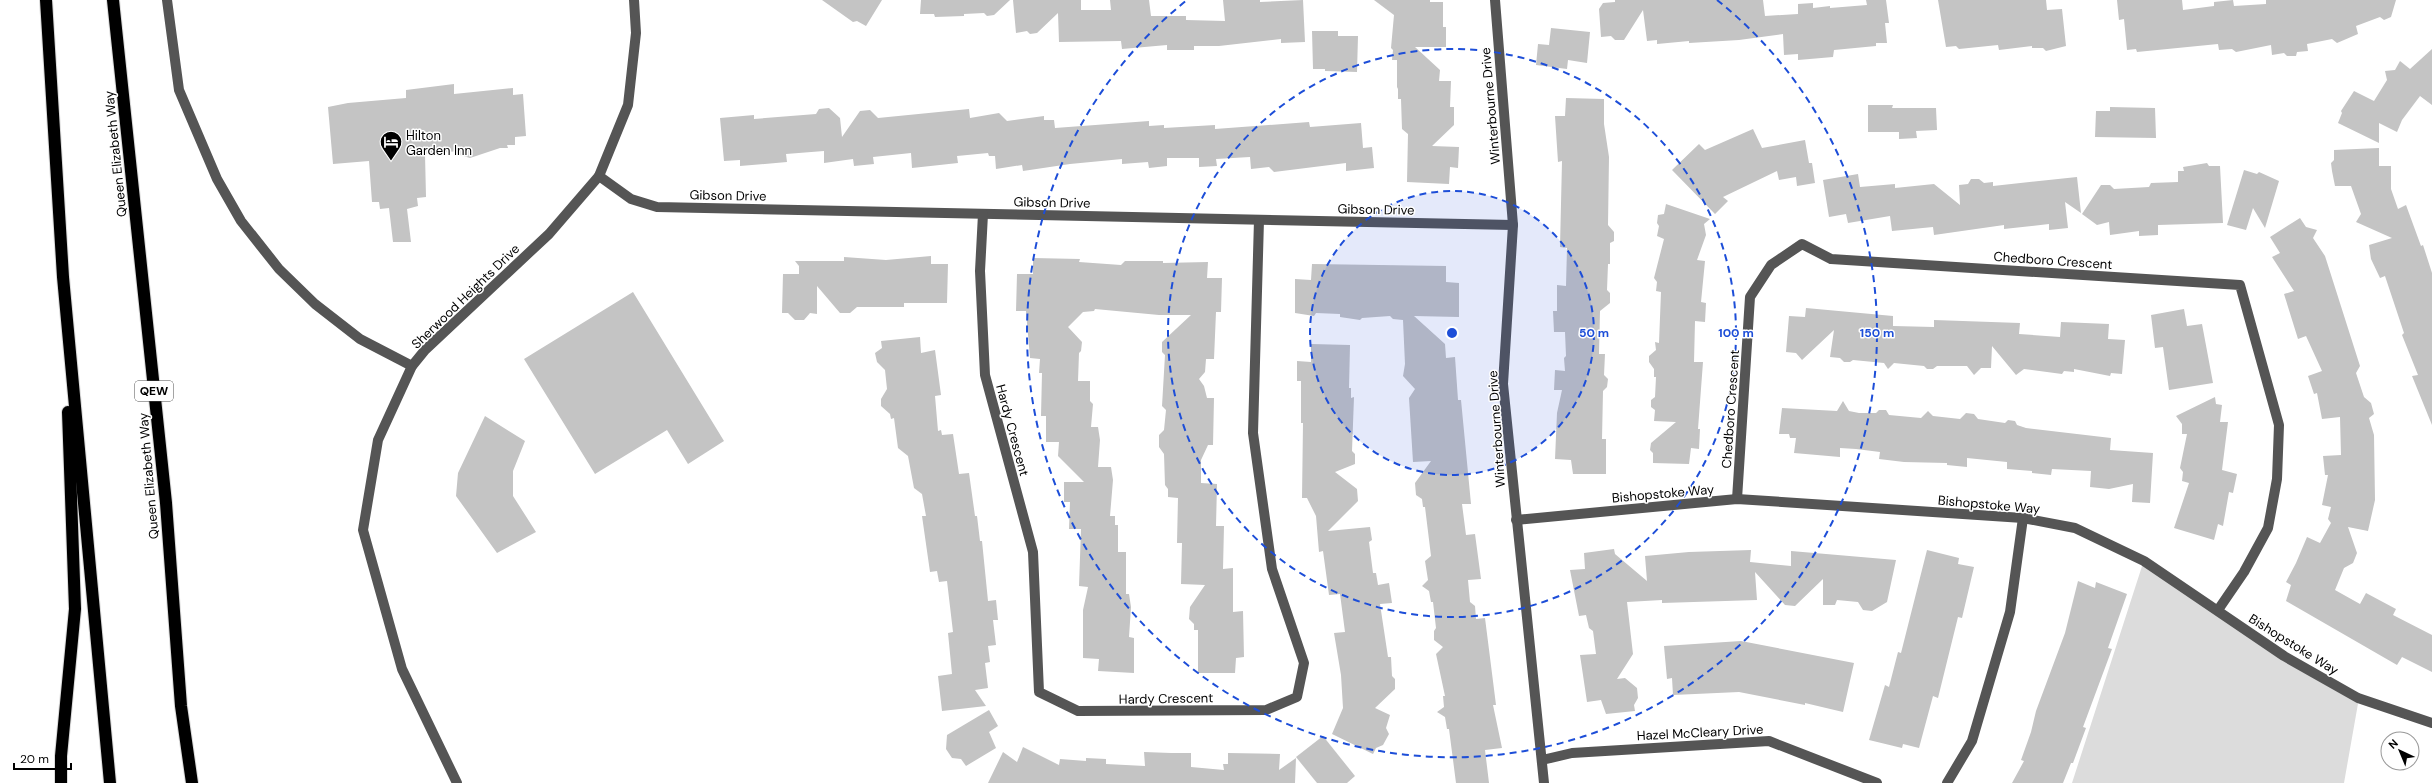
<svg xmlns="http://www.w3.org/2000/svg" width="2432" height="783" viewBox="0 0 2432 783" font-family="'DM Sans',sans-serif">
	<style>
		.green { fill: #dcdcdc }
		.building { fill: #c4c4c4 }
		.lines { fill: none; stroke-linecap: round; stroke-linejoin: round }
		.highway-casing { stroke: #dbdbdb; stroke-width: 14 }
		.minor { stroke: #555; stroke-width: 10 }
		.highway { stroke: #000; stroke-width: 12 }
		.ring { fill: none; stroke: #1d4ed8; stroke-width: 2; stroke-dasharray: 7 5 }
		.labels { text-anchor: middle; stroke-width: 3; stroke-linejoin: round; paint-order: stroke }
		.shield { fill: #fff; stroke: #4c4c4c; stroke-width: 1 }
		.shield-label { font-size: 12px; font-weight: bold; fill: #000 }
		.street-label { font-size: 13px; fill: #000; stroke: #fff }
		.poi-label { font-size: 13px; fill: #000; stroke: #fff; text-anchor: start }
		.centre { fill: #1d4ed8; stroke: #fff; stroke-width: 2 }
		.ring-label { font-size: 12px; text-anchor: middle; font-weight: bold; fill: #1d4ed8; stroke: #fff; stroke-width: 3; stroke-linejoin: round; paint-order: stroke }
	</style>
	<rect width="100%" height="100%" fill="#fff"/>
	<polygon class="green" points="2144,560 2283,655 2359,698 2344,783 2072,783"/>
	<g class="building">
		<polygon points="822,0 882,0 866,26 857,21 853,22"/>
		<polygon points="921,0 1010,0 994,15 987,16 984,13 964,14 964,16 935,17 934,14 920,14"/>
		<polygon points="1013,0 1081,0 1081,10 1111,10 1110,0 1149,0 1151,16 1186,16 1186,20 1225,21 1223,0 1260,0 1260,2 1303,0 1305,42 1281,43 1281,39 1219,46 1194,46 1194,50 1167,50 1167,45 1122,49 1121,41 1059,42 1058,13 1037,33 1030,34 1027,31 1016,33"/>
		<polygon points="1374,0 1430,0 1430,2 1443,2 1443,27 1446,27 1446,47 1415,47 1440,70 1439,81 1451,81 1450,107 1454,107 1454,125 1432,146 1459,147 1458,168 1450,167 1449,184 1407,182 1408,134 1402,129 1401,99 1398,99 1398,89 1397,87 1397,60 1392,60 1393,50 1391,48 1394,15"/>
		<polygon points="1615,0 1763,0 1765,16 1798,14 1798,4 1813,3 1813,8 1830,6 1830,8 1867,5 1866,0 1886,0 1889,23 1885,23 1887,43 1876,43 1876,46 1834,50 1833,57 1798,60 1798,54 1784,55 1783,34 1739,40 1689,43 1689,41 1657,44 1657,40 1647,41 1643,10 1624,40 1615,40 1611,36 1601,37 1599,9 1603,3 1615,2"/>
		<polygon points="1938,0 2046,0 2047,10 2062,9 2066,46 2046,51 2043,48 2032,48 2032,46 1999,50 1998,45 1959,49 1956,46 1946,47"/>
		<polygon points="2117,0 2182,0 2183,10 2214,6 2214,2 2233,0 2234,6 2266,4 2266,0 2396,0 2391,17 2384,20 2380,17 2356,26 2358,34 2337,43 2332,39 2307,44 2308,51 2297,52 2296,56 2287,56 2284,53 2272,55 2271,45 2236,52 2232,49 2219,50 2218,44 2137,52 2136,49 2127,50 2124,19 2119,20"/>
		<polygon points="1551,28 1590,32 1587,63 1568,60 1567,69 1536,65 1538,44 1549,45"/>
		<polygon points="1312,31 1338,31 1338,36 1358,36 1357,72 1325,71 1325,69 1313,69"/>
		<polygon points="2432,49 2432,105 2420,96 2402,120 2397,132 2379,123 2379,143 2338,123 2342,113 2341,111 2354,91 2374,101 2387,80 2385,71 2395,70 2400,61 2410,69"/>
		<polygon points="454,84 454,94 513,88 513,95 523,94 526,136 515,137 515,145 507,145 508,148 500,148 470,158 460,155 459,151 425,154 426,197 417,198 418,206 407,209 411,242 393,242 389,208 380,209 379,202 372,202 369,161 333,164 328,107 348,103 406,98 406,90"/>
		<polygon points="1566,98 1604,99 1604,124 1609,157 1608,225 1614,232 1614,241 1610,243 1610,264 1608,264 1607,290 1610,293 1610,303 1600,311 1599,354 1605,354 1604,375 1608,379 1607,387 1603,391 1602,439 1606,439 1606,474 1573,474 1571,460 1555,459 1557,413 1562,390 1554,390 1555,370 1565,371 1564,358 1566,356 1565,332 1554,332 1553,311 1557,311 1557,285 1566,286 1567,248 1560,247 1562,161 1558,162 1555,116 1565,116"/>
		<polygon points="1868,105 1893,105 1892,108 1936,108 1937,130 1916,131 1917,138 1899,139 1899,132 1868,132"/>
		<polygon points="2110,107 2155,108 2156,138 2095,137 2096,111 2110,111"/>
		<polygon points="829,108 840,118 842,137 860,111 870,110 878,118 969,109 970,118 999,113 1007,121 1044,116 1044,120 1054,120 1055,128 1149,121 1149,126 1164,125 1164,128 1215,125 1215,129 1309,122 1310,127 1361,123 1363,148 1372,147 1374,168 1346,171 1346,163 1274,172 1269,167 1251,169 1250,157 1216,159 1217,166 1199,167 1199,158 1167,158 1167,166 1149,168 1148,162 1122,164 1122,159 1070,164 1023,171 1022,165 996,169 995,156 989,156 988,153 957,156 958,163 912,168 911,153 873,157 874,164 854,166 853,159 824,163 824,151 786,154 787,162 740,166 740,160 724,161 720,118 754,115 754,119 816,114 819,109"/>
		<polygon points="1753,129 1762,148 1805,140 1809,163 1812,163 1815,183 1797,186 1796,177 1779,180 1777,171 1723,197 1728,201 1715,214 1672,170 1699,144 1705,150"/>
		<polygon points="2379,148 2379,166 2391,166 2391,189 2398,209 2406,205 2421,246 2423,245 2432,273 2432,425 2412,376 2418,375 2402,335 2404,333 2385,276 2380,278 2371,259 2369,245 2392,238 2356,222 2361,214 2351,186 2335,186 2332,171 2331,163 2334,160 2334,150"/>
		<polygon points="2207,163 2209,166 2220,166 2223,223 2158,225 2158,235 2139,236 2139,231 2110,235 2109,222 2097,225 2082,214 2101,185 2110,185 2114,189 2149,187 2151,183 2178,182 2178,171 2184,171 2183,167"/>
		<polygon points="2244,170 2257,174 2259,172 2279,181 2265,228 2253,208 2246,230 2227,225"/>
		<polygon points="1858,174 1860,187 1895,184 1895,188 1934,184 1960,205 1959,185 1968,184 1971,179 1979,179 1984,183 1993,182 1993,186 2077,177 2081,213 2065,202 2068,228 2049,230 2049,224 2004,229 2004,225 1934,235 1933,227 1892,231 1890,216 1848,223 1846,214 1829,217 1823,180"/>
		<polygon points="1666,204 1710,219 1704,224 1706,235 1697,260 1705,261 1701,302 1706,303 1705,322 1695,321 1694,362 1703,362 1698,429 1700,429 1699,449 1691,448 1689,464 1653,463 1653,453 1650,450 1651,443 1676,422 1654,421 1655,410 1651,407 1651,400 1655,397 1656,377 1654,377 1654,369 1649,362 1649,356 1656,350 1655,342 1659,343 1661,292 1656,291 1657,282 1654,278 1664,239 1657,236 1659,226 1657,223 1658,215 1664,214"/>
		<polygon points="2300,218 2306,227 2317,230 2313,238 2325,256 2360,366 2356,373 2364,397 2371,403 2374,414 2369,418 2374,435 2375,500 2368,531 2348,527 2357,553 2353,563 2344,568 2335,590 2360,604 2366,593 2396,609 2393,615 2432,635 2432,672 2402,657 2397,665 2286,601 2291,585 2286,582 2296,563 2307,537 2320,543 2331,523 2328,519 2331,507 2322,505 2328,475 2325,475 2323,456 2341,455 2340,417 2322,419 2317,393 2314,394 2308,376 2322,371 2306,336 2298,339 2284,294 2294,291 2272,257 2280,253 2270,237"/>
		<polygon points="931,256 931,264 948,264 947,303 904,303 904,307 857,307 850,313 840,313 817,286 817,314 810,313 804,320 795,320 788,313 782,313 783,274 799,274 799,266 795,261 844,261 844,257 886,260"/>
		<polygon points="1033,258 1080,259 1079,262 1121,265 1125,261 1163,261 1163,263 1208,262 1207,278 1222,278 1221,312 1216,312 1214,359 1206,359 1205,372 1199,379 1204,386 1207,398 1214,398 1213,445 1208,445 1201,460 1201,483 1217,484 1216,526 1224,526 1223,569 1233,568 1233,612 1243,611 1244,657 1236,658 1235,673 1198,673 1198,630 1194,630 1194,624 1189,619 1190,607 1205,585 1181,584 1182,543 1177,543 1178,498 1168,497 1168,489 1165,485 1164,454 1159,447 1159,435 1164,430 1166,410 1162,406 1165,355 1162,352 1162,342 1191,315 1159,315 1095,309 1094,311 1083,312 1068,327 1082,342 1081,351 1079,353 1078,381 1090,381 1090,401 1093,404 1091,427 1098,427 1100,440 1098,467 1111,467 1113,480 1110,516 1115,516 1115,525 1118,525 1118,552 1126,552 1126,594 1129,594 1131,607 1129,637 1134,638 1134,673 1098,671 1099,659 1083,658 1083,610 1088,587 1079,586 1081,529 1069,529 1070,502 1064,502 1064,482 1084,482 1058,456 1059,442 1046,442 1046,416 1041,416 1042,373 1039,373 1040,359 1030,358 1026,311 1016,311 1017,274 1033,274"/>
		<polygon points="1312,264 1446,266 1446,282 1459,283 1459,317 1414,316 1445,344 1446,358 1455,357 1458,400 1461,400 1471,504 1462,504 1466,535 1475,534 1481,579 1468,580 1470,602 1475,606 1476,619 1485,618 1496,705 1493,705 1502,748 1485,750 1489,783 1456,783 1449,729 1447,729 1445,717 1437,712 1444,707 1443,696 1445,696 1436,654 1443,647 1434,640 1434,631 1436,628 1433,602 1431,602 1429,591 1422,586 1428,580 1425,561 1431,556 1425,507 1423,507 1422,499 1416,495 1415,483 1431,461 1413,462 1409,398 1415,389 1403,376 1405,364 1403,320 1393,319 1390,316 1362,318 1360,320 1340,317 1340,314 1316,313 1314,316 1295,313 1295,279 1311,280"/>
		<polygon points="633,292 724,441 688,464 667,430 595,474 524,359"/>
		<polygon points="1806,308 1893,316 1893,326 1934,327 1934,320 2020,323 2019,334 2060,337 2061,322 2109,324 2108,339 2125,340 2122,374 2111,373 2110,376 2074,369 2074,372 2064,371 2062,374 2024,369 2016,375 1992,346 1991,368 1981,368 1974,375 1967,366 1937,366 1933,369 1927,369 1924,366 1894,363 1888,369 1884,363 1853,360 1850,362 1844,362 1840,358 1830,357 1834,330 1802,360 1796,353 1786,352 1789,316 1805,317"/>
		<polygon points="2184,309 2187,326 2202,324 2213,383 2169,390 2163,347 2155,348 2151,315"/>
		<polygon points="920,337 921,353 935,350 941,395 935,396 938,431 941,430 942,435 953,434 959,474 969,473 975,516 977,516 980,541 982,541 988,601 996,600 998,620 993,620 996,645 988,646 990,662 985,663 988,688 975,690 986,706 942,711 938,676 952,674 948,633 953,632 947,581 939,582 937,571 930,572 922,516 926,516 922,494 914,488 908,456 898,448 894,418 891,419 890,414 881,406 881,399 887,389 885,370 877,362 875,353 882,348 881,341"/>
		<polygon points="1311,344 1350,345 1349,388 1351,388 1351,398 1354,397 1352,451 1355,454 1355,464 1335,472 1357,489 1358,501 1328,531 1370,527 1372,540 1369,542 1373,573 1376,573 1378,585 1389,583 1392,603 1380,604 1388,657 1391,657 1392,676 1395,679 1395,689 1375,708 1390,715 1386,728 1389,734 1383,745 1376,748 1373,754 1332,734 1343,708 1341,675 1334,633 1345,632 1340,594 1329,595 1323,551 1319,552 1316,516 1307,498 1302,498 1303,423 1301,423 1301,381 1297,381 1297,361 1311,362"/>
		<polygon points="2215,397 2216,404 2222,405 2220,422 2228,422 2222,470 2237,474 2233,493 2229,492 2223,526 2218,524 2214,540 2174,528 2189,483 2182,481 2183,472 2180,468 2187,434 2182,434 2182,424 2176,416"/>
		<polygon points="1843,401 1849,411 1859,413 1876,413 1879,410 1886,410 1889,415 1921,418 1928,411 1933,416 1960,419 1966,413 1974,414 1978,419 2005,423 2008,420 2015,421 2017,425 2026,428 2111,438 2110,450 2153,453 2150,503 2132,502 2133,484 2109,489 2090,487 2091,471 2052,469 2051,475 2032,473 2032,471 2007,469 2007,462 1967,458 1967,467 1947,465 1947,463 1904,462 1879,459 1880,452 1856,449 1840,448 1840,457 1794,453 1796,438 1790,438 1789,434 1779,434 1782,408 1837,411"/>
		<polygon points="485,416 525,441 513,471 513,496 536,532 497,553 456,496 458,473"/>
		<polygon points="1614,549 1615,554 1647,581 1645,556 1689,552 1751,550 1750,562 1791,566 1791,551 1896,560 1887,602 1872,611 1863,610 1858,602 1837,600 1835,605 1823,605 1823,579 1795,606 1785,605 1755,572 1757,600 1662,603 1662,600 1627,602 1633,654 1617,679 1625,678 1637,688 1638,698 1634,705 1635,711 1606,714 1601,700 1587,702 1580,655 1596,654 1593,631 1589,628 1586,615 1579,616 1570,570 1585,569 1584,553"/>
		<polygon points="1927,550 1959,558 1958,564 1974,567 1962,618 1958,617 1938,698 1933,696 1919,748 1903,744 1902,748 1869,740 1885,685 1889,687 1898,652 1901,653"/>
		<polygon points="2078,581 2095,588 2096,582 2127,594 2108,648 2112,649 2083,727 2086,728 2073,763 2071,763 2063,783 2012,783 2024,761 2021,760 2031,732 2036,711 2065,633"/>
		<polygon points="1741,641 1854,663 1843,712 1805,703 1805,705 1739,692 1673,695 1672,678 1667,679 1664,646"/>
		<polygon points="989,710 998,726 989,732 996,748 966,766 961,759 952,758 946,749 947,735"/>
		<polygon points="1323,736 1355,776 1347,783 1317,783 1296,757"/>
		<polygon points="1023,747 1059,765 1060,759 1086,761 1086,758 1106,759 1106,764 1145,766 1144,752 1171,753 1191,753 1191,767 1224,770 1223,764 1228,764 1228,753 1280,754 1279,770 1296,758 1295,783 988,783 1003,752 1017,762"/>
	</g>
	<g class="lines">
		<g class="highway-casing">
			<g id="highway">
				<polyline points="46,0 63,277 110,783"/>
				<polyline points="113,0 166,503 181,706 192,783"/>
				<polyline points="61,783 61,756 75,609 68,412"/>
			</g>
		</g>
		<g class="minor">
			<polyline points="167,0 179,90 217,179 241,221 279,269 315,304 360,339 412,366"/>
			<polyline points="1495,0 1513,225 1503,384 1544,783"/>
			<polyline points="599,176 631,199 657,207 1513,225"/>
			<polyline points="983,214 980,271 985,375 1033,552 1039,692 1078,711 1266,710 1297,697 1304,663 1272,569 1253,433 1259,220"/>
			<polyline points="1737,499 1750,297 1771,265 1802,244 1831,259 2240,285 2279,425 2277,479 2268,528 2244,572 2218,610"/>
			<polyline points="1516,520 1737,499 2023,518 2075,528 2144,561 2284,656 2358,698 2432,723"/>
			<polyline points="1542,760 1572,753 1769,741 1877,783"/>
			<polyline points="457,783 402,669 363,530 378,440 412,366 425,350 549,234 599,176 628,105 636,33 634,0"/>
			<polyline points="1947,783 1972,741 2010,612 2023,518"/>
		</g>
		<use href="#highway" class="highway"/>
	</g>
	<circle cx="1452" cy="333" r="142" fill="#1d4ed8" fill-opacity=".12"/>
	<g class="ring">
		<circle cx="1452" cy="333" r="142"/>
		<circle cx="1452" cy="333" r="284"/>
		<path d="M1717 0A425 425 0 1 1 1187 0"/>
	</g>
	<defs>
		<g id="hotel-pin" transform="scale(1.15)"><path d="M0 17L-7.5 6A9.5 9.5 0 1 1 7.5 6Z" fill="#000" stroke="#fff"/><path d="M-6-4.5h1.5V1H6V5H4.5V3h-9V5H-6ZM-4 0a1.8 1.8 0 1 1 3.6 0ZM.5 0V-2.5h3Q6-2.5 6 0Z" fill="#fff"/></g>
	</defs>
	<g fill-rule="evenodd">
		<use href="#hotel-pin" x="391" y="142"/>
	</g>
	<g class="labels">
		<rect class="shield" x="135" y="381" width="38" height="20" rx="3"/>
		<g class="shield-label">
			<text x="154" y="395">QEW</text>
		</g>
		<g class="street-label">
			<text transform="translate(1490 106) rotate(-95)" y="5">Winterbourne Drive</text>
			<text transform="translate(115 154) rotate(-96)" y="5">Queen Elizabeth Way</text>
			<text transform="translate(728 195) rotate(1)" y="5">Gibson Drive</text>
			<text transform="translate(1052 202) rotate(1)" y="5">Gibson Drive</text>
			<text transform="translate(1376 209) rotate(1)" y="5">Gibson Drive</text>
			<text transform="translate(2053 260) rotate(4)" y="5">Chedboro Crescent</text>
			<text transform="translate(465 296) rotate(-44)" y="5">Sherwood Heights Drive</text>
			<text transform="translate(1730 409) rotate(-86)" y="5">Chedboro Crescent</text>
			<text transform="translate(1496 429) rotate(-94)" y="5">Winterbourne Drive</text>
			<text transform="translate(1013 430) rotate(75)" y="5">Hardy Crescent</text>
			<text transform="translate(148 476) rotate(-95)" y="5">Queen Elizabeth Way</text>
			<text transform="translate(1663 493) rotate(-5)" y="5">Bishopstoke Way</text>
			<text transform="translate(1989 504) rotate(5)" y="5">Bishopstoke Way</text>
			<text transform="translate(2294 644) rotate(32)" y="5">Bishopstoke Way</text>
			<text transform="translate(1166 698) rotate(-1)" y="5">Hardy Crescent</text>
			<text transform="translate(1700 732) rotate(-3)" y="5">Hazel McCleary Drive</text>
		</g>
		<g class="poi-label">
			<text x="406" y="140">Hilton<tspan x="406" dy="15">Garden Inn</tspan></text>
		</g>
	</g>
	<circle cx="1452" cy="333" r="6" class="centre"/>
	<g class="ring-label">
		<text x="1594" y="337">50 m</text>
		<text x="1736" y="337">100 m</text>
		<text x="1877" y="337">150 m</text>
	</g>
	<g transform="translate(2400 751) rotate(316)"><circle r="19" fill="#ffffff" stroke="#999999"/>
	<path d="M0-3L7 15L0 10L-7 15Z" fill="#000000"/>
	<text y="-6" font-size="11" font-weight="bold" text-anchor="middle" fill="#000000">N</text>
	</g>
	<path d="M14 763v6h57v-6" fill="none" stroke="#000000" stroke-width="2"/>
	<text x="20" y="763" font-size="12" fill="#000000" stroke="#ffffff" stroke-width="3" paint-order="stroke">20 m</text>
</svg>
